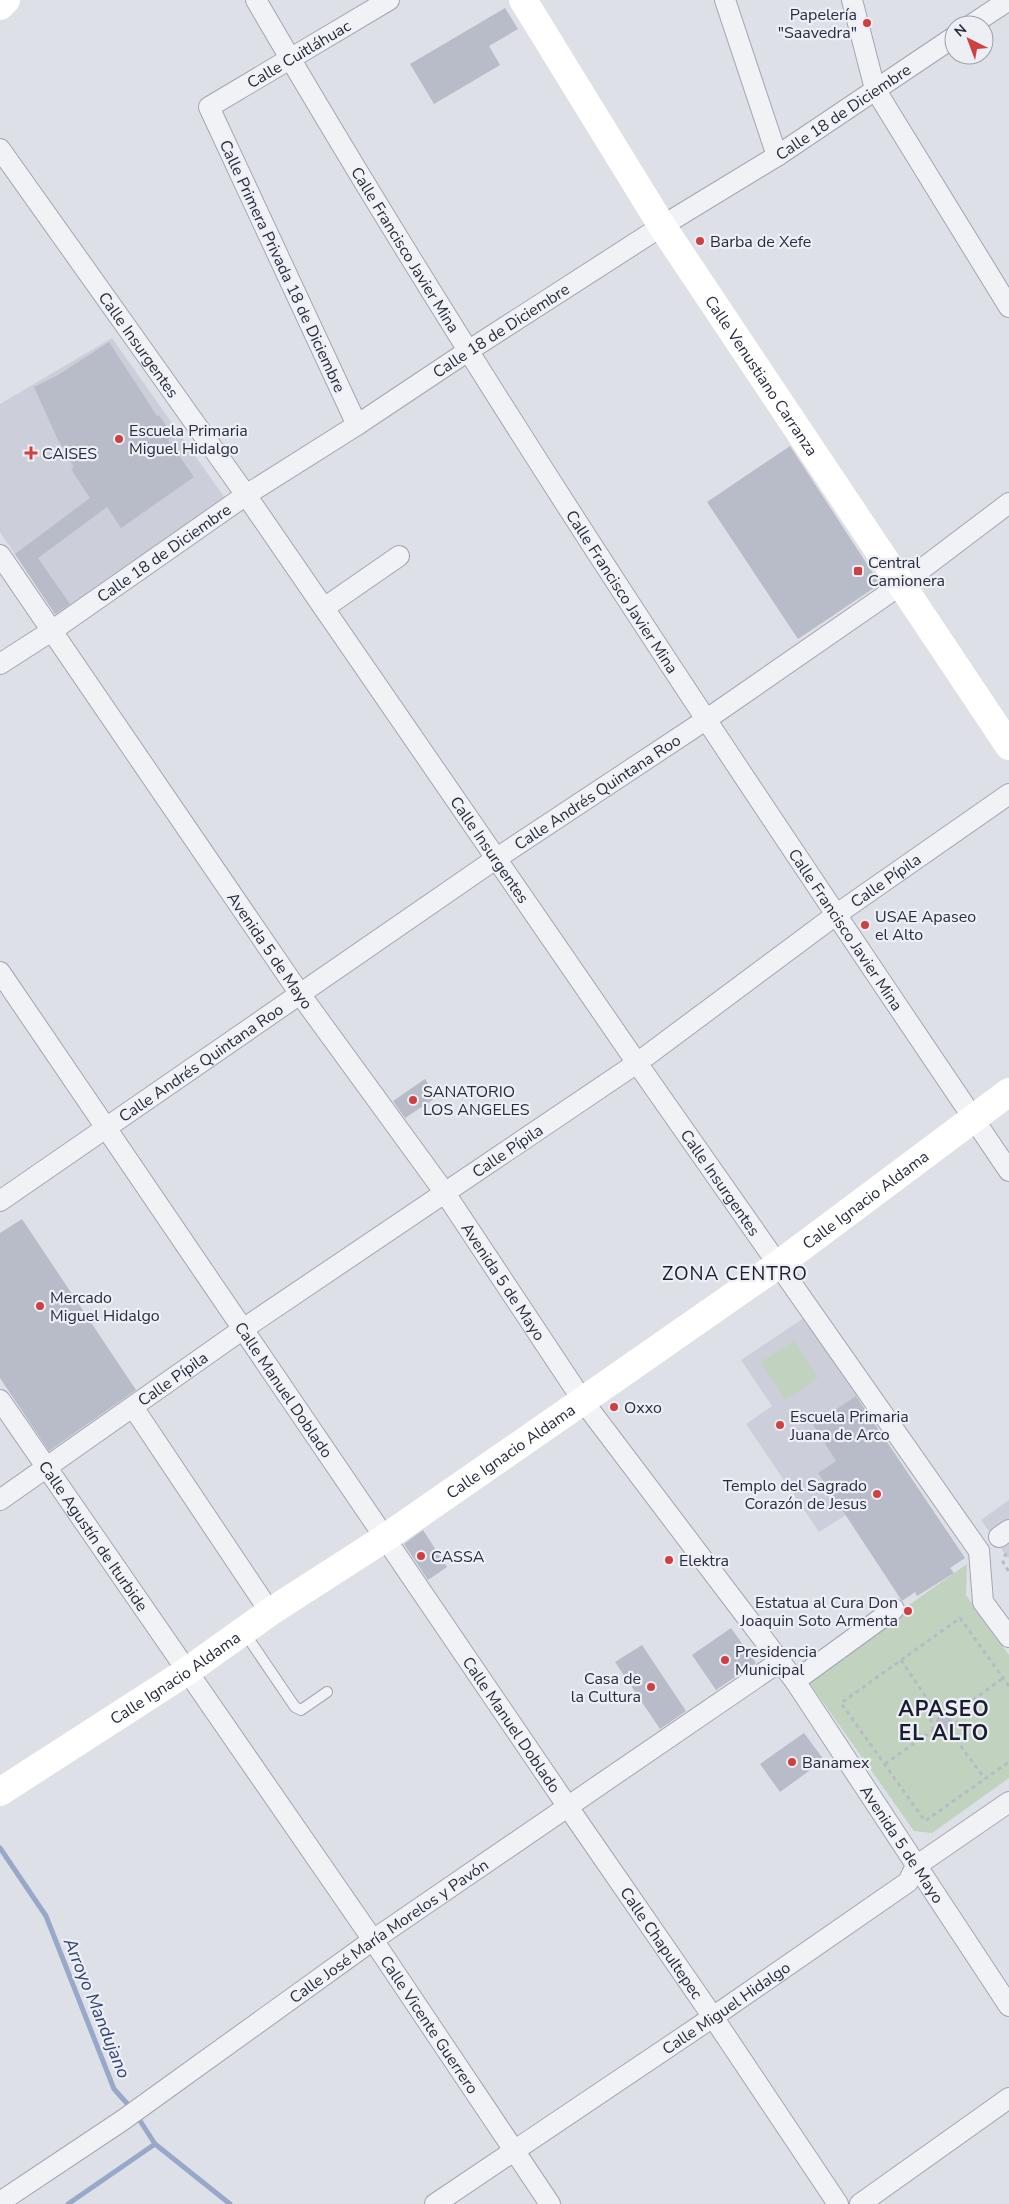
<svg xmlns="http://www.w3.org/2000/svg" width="1009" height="2204" viewBox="0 0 1009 2204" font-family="'Nunito Sans',sans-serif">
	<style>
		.built { fill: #cccfda }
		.green { fill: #c1d2bf }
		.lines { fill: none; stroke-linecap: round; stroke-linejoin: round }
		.stream { stroke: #98a8c9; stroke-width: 5 }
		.building { fill: #b8bbc8 }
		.lane-casing { stroke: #a3a6b2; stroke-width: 12 }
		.street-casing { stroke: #a3a6b2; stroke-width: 22 }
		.path { stroke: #b8bbc3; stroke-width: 3; stroke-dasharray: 4 4; stroke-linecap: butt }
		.lane { stroke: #f0f2f6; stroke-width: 10 }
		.street { stroke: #f0f2f6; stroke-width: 20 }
		.secondary { stroke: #fff; stroke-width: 28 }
		.poi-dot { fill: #d04040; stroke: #edeff5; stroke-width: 2 }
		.labels { text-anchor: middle; stroke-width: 4.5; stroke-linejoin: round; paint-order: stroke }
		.poi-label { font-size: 16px; fill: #272c3f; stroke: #edeff5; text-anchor: start }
		.street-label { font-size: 16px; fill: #272c3f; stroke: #edeff5 }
		.water-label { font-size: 18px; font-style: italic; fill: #304473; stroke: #edeff5 }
		.quarter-label { font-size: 19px; letter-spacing: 1px; fill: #191d2f; stroke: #edeff5 }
		.district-label { font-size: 21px; font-weight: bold; letter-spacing: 1px; fill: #191d2f; stroke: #edeff5 }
	</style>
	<rect width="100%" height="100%" fill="#dee0e8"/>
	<g class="built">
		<polygon points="112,338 227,501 57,617 0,532 0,404"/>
		<polygon points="805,1317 857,1396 813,1425 836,1461 818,1473 846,1515 819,1532 746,1424 772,1406 741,1360"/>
		<polygon points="1009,1500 1009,1557 1008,1558 981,1520"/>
	</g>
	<g class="green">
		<polygon points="794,1341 818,1378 785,1400 761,1362"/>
		<polygon points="967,1564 966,1595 1009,1655 1009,1778 932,1833 914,1831 806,1678"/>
	</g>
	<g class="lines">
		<g class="stream">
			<polyline points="0,1848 46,1916 114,2089 132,2109"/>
			<polyline points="137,2116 155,2144 230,2204"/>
			<polyline points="68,2204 155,2144"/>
		</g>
	</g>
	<g class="building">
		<polygon points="505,8 518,29 489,46 500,65 434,104 410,64"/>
		<polygon points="109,342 157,416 159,415 173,436 168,440 194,477 121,528 107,507 38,558 70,604 55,614 15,554 90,498 71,469 74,467 58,440 34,387 58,375"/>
		<polygon points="790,446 880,584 798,639 707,502"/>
		<polygon points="425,1079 437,1097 405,1118 393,1101"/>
		<polygon points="22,1219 136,1390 49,1451 0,1378 0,1233"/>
		<polygon points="856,1396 965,1558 950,1568 954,1573 917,1596 915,1592 902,1601 818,1473 836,1461 813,1425"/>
		<polygon points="423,1530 447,1567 428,1580 404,1544"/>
		<polygon points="731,1628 756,1663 716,1690 692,1655"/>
		<polygon points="642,1645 686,1711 660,1729 615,1662"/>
		<circle cx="944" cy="1722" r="8"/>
		<polygon points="804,1733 824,1760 780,1792 760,1764"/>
	</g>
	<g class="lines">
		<g class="lane-casing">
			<polyline id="lane" points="244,1632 295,1707 301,1710 327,1692"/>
		</g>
		<g class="street-casing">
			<g id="street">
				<path id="s1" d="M256 0C489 401 749 787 1009 1171"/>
				<polyline points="725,0 777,156"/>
				<polyline points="852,0 875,89 1009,307"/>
				<polyline points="971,25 1009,0"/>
				<path id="s2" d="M0 149 246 495 637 1063 979 1551"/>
				<path id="s3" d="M357 425 209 107 389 0"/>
				<path id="s4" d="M0 555 300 994 445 1193 583 1401 795 1681 1009 2006"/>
				<polyline points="324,608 399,556"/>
				<path id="s5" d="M0 664 53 630 246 495 357 425 468 351 662 226 777 156 954 37"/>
				<path id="s6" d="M0 972 568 1807 713 2017 838 2204"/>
				<path id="s7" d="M0 1201 497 858 707 719 902 584 1009 503"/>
				<path id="s8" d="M0 1400 373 1940 550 2204"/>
				<polyline points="133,1407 270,1612"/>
				<path id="s9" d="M0 1500 243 1329 637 1063 837 914 1009 794"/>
				<polyline points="999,1537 1009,1530"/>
				<polyline points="979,1551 983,1602 1009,1637"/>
				<polyline points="795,1681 894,1609"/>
				<path id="s10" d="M0 2202 123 2120 373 1940 779 1662"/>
				<path id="s11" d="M435 2204 713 2017 908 1882 916 1866 1009 1802"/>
				<polyline points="860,2204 1009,2098"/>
			</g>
		</g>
		<g class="path">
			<polyline points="1006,1553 1003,1562 1009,1572"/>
			<polyline points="901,1660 936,1712"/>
			<polyline points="1009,1686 960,1618 841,1703 925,1821 1009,1762"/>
			<circle cx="944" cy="1722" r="13"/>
			<polyline points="947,1719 1003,1678"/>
			<polyline points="951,1733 985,1779"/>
			<polyline points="885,1764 933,1730"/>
		</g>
		<use href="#lane" class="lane"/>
		<use href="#street" class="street"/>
		<g class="secondary">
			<path id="s12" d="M523 0 662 226 1009 746"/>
			<polyline points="0,6 6,0"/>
			<path id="s13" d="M0 1792 186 1672 270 1612 385 1538 571 1409 779 1264 1009 1092"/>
		</g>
	</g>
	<g class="poi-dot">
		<circle cx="867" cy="23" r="5"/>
		<circle cx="700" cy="241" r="5"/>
		<circle cx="119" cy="439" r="5"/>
		<path d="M28.5 445.5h5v5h5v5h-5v5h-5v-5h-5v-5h5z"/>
		<rect x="853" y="566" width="10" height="10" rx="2.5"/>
		<circle cx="865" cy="925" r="5"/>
		<circle cx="413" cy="1100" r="5"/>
		<circle cx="40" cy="1306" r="5"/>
		<circle cx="614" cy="1407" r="5"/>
		<circle cx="780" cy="1425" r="5"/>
		<circle cx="877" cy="1494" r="5"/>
		<circle cx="421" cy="1556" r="5"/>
		<circle cx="669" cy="1560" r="5"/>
		<circle cx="908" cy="1611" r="5"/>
		<circle cx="725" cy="1660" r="5"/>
		<circle cx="651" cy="1687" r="5"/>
		<circle cx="792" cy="1762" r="5"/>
	</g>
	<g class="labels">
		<g class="poi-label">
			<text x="857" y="20" text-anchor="end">Papelería<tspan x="857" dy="18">"Saavedra"</tspan></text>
			<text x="710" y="247">Barba de Xefe</text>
			<text x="129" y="436">Escuela Primaria<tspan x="129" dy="18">Miguel Hidalgo</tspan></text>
			<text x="42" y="459">CAISES</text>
			<text x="868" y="568">Central<tspan x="868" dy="18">Camionera</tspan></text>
			<text x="875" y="922">USAE Apaseo<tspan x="875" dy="18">el Alto</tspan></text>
			<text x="423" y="1097">SANATORIO<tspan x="423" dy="18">LOS ANGELES</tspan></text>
			<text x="50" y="1303">Mercado<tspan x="50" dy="18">Miguel Hidalgo</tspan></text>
			<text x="624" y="1413">Oxxo</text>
			<text x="790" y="1422">Escuela Primaria<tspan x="790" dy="18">Juana de Arco</tspan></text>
			<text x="867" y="1491" text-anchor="end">Templo del Sagrado<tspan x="867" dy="18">Corazón de Jesus</tspan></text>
			<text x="431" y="1562">CASSA</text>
			<text x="679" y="1566">Elektra</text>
			<text x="898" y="1608" text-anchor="end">Estatua al Cura Don<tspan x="898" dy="18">Joaquin Soto Armenta</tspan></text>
			<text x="735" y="1657">Presidencia<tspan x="735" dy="18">Municipal</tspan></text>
			<text x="641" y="1684" text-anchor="end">Casa de<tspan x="641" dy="18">la Cultura</tspan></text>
			<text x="802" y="1768">Banamex</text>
		</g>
		<g class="street-label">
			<text dy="6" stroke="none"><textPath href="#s3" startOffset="455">Calle Cuitláhuac</textPath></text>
			<text dy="6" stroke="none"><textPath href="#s5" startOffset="1008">Calle 18 de Diciembre</textPath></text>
			<text dy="6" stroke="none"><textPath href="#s1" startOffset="291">Calle Francisco Javier Mina</textPath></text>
			<text transform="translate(283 266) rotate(65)" y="6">Calle Primera Privada 18 de Diciembre</text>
			<text dy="6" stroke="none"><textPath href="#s5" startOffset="602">Calle 18 de Diciembre</textPath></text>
			<text dy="6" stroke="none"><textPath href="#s2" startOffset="240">Calle Insurgentes</textPath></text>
			<text dy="6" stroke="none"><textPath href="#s12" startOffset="445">Calle Venustiano Carranza</textPath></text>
			<text dy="6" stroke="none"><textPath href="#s5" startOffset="198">Calle 18 de Diciembre</textPath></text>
			<text dy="6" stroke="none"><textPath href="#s1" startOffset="696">Calle Francisco Javier Mina</textPath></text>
			<text dy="6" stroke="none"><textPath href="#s7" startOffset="724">Calle Andrés Quintana Roo</textPath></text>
			<text dy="6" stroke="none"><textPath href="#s2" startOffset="855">Calle Insurgentes</textPath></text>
			<text dy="6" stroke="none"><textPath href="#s9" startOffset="1081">Calle Pípila</textPath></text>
			<text dy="6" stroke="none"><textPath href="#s1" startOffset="1101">Calle Francisco Javier Mina</textPath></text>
			<text dy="6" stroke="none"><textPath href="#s4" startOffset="479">Avenida 5 de Mayo</textPath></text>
			<text dy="6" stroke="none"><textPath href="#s7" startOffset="244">Calle Andrés Quintana Roo</textPath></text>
			<text dy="6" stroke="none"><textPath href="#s9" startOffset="616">Calle Pípila</textPath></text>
			<text dy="6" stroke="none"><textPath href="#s2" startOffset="1260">Calle Insurgentes</textPath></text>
			<text dy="6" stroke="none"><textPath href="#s13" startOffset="1049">Calle Ignacio Aldama</textPath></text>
			<text dy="6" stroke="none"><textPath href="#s4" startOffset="884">Avenida 5 de Mayo</textPath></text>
			<text dy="6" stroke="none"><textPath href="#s9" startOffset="211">Calle Pípila</textPath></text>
			<text dy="6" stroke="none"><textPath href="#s6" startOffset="505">Calle Manuel Doblado</textPath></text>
			<text dy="6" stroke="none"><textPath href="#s13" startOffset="614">Calle Ignacio Aldama</textPath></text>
			<text dy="6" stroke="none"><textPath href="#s8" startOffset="165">Calle Agustín de Iturbide</textPath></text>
			<text dy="6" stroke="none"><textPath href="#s13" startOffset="209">Calle Ignacio Aldama</textPath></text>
			<text dy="6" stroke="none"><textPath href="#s6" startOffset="910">Calle Manuel Doblado</textPath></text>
			<text dy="6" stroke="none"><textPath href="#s4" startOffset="1574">Avenida 5 de Mayo</textPath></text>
			<text dy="6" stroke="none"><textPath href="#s10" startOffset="474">Calle José María Morelos y Pavón</textPath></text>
			<text dy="6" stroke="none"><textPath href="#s6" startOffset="1175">Calle Chapultepec</textPath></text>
			<text dy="6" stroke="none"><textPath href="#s11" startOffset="351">Calle Miguel Hidalgo</textPath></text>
			<text dy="6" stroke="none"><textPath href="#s8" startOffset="758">Calle Vicente Guerrero</textPath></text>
		</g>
		<g class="water-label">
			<text transform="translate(97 2008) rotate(68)" y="6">Arroyo Mandujano</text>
		</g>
		<g class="quarter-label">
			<text x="735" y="1280">ZONA CENTRO</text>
		</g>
		<g class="district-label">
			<text x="944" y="1716">APASEO<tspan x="944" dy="24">EL ALTO</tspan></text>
		</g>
	</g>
	<g transform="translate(969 40) rotate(318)"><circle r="24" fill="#edeff5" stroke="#9ea1ac"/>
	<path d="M0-4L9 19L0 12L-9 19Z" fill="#d04040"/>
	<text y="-8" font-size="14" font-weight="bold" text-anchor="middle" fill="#272c3f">N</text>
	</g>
</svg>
